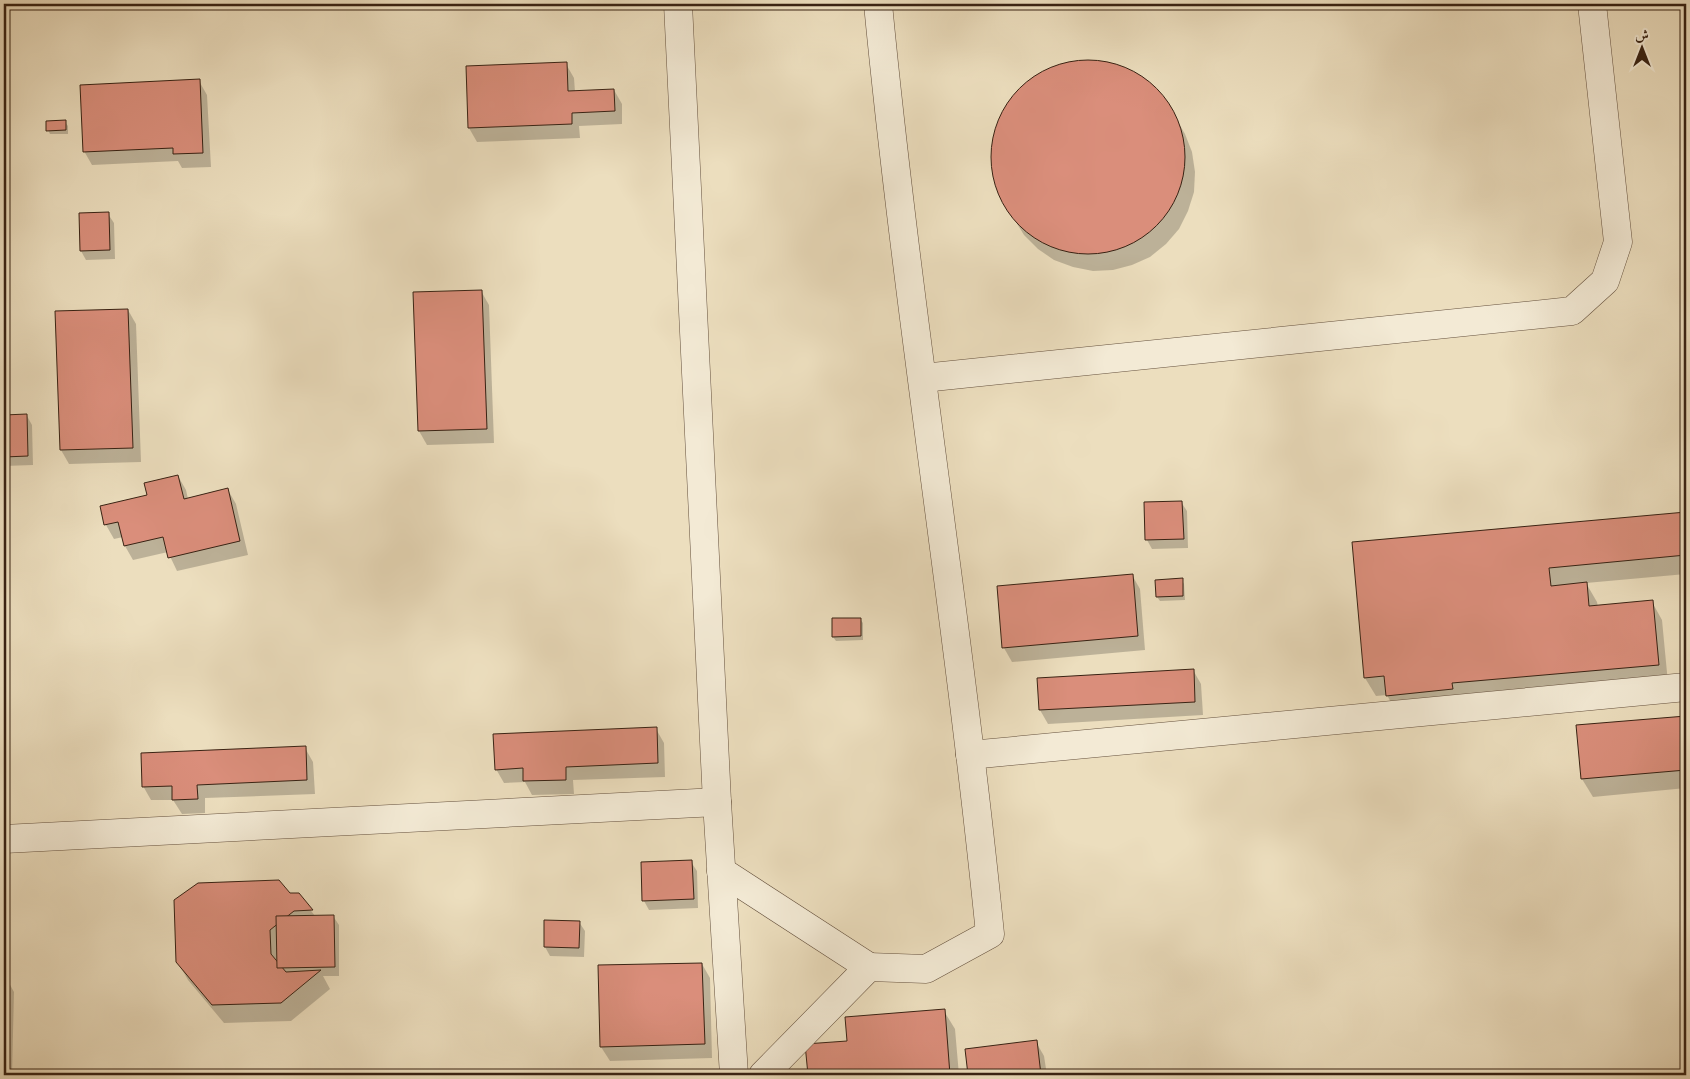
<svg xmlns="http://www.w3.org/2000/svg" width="1690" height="1079" viewBox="0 0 1690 1079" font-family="'Old Standard TT',Amiri,serif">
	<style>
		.shadow { fill: #0003 }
		.building { fill: #da8e7b; stroke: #382213 }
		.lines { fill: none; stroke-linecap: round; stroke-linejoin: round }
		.minor-casing { stroke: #65513e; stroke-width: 29 }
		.minor { stroke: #f3ead5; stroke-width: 28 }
	</style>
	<rect width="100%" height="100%" fill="#ecdebe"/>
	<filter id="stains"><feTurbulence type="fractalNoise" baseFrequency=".004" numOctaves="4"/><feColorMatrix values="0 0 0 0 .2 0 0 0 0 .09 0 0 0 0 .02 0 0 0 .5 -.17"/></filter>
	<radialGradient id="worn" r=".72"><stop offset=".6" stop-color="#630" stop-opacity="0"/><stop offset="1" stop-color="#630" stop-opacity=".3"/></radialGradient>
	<g class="shadow">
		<polygon points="1095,61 1115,65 1133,72 1150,83 1164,98 1185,134 1192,152 1195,172 1194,192 1188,211 1179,229 1166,244 1150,257 1132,265 1113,270 1093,271 1073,267 1054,260 1038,249 1024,235 1002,199 995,180 992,160 994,140 999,121 1008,104 1022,88 1037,76 1055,67 1075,62"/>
		<polygon points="566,64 574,78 575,92 614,90 622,104 622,124 579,126 580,138 477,142 469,128"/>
		<polygon points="199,81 207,95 211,167 182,168 178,161 92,165 84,151"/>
		<polygon points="65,122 68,126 68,134 50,134 48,130"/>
		<polygon points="108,214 114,223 115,259 86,260 81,251"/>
		<polygon points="481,291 489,305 494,443 427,445 419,431 414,293"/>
		<polygon points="128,310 136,324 141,462 69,464 61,450 57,312"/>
		<polygon points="4,416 27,416 32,425 33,465 4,466"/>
		<polygon points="178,476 186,490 188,499 228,490 236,504 248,555 177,571 168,552 133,560 125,546 123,537 114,539 106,525 101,507 149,496"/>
		<polygon points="1181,502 1187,511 1188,548 1152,549 1147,540 1145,503"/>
		<polygon points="1686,513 1686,574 1586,583 1597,602 1598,607 1652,602 1662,620 1668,683 1397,714 1387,695 1376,696 1365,678 1353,543"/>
		<polygon points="1132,575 1140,589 1145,650 1012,662 1004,648"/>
		<polygon points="1182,580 1184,584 1185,600 1160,601 1157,597 1156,581"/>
		<polygon points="860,619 863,623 863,640 836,641 833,637 833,620"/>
		<polygon points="1193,670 1201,684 1203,715 1048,724 1040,710 1038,679"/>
		<polygon points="1686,717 1686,788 1593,797 1582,779 1577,727"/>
		<polygon points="656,729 664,743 665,777 573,780 574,794 532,795 525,782 504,783 496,769"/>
		<polygon points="305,748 313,762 315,794 205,798 205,813 182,814 173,800 151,800 143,786"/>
		<polygon points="691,862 697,871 698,908 649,910 644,901"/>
		<polygon points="290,895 299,895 315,916 333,916 339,925 339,976 323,976 330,989 291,1021 224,1023 188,980 177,961"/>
		<polygon points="579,922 585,931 584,957 550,956 545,947"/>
		<polygon points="702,964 710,978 712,1058 610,1061 601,1047"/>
		<polygon points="4,974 14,992 12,1075 4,1075"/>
		<polygon points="944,1011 955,1029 959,1075 809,1075 807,1045 849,1043"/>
		<polygon points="1036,1042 1044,1056 1047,1075 969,1075 967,1050"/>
	</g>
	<g class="building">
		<circle cx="1088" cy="157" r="97"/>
		<polygon points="567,62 568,91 614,89 615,111 572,113 572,124 468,128 466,66"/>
		<polygon points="200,79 203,153 173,154 173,148 83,152 80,85"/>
		<polygon points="66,120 66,130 46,131 46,121"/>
		<polygon points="109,212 110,250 80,251 79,213"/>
		<polygon points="482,290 487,429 418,431 413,292"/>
		<polygon points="128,309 133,448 60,450 55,311"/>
		<polygon points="27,414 28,456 4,457 4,415"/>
		<polygon points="178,475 184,499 228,488 240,541 168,558 163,537 124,546 118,522 104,525 100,506 147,495 144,483"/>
		<polygon points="1182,501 1184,539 1145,540 1144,502"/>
		<polygon points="1686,512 1686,555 1549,568 1551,586 1587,582 1589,606 1653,600 1659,665 1452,683 1453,689 1386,696 1384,676 1364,678 1352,542"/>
		<polygon points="1133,574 1138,636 1002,648 997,586"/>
		<polygon points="1183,578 1183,596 1156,597 1155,580"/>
		<polygon points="832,618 861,618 861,636 832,637"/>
		<polygon points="1194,669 1195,702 1039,710 1037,678"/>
		<polygon points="1686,716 1686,770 1581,779 1576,725"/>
		<polygon points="657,727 658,763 566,767 566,780 523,781 523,768 495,770 493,734"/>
		<polygon points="306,746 307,780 197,785 198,799 172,800 172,786 142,787 141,753"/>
		<polygon points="692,860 694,899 642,901 641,862"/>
		<polygon points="279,880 290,893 299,893 313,910 294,911 270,930 271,954 286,972 321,970 281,1003 212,1005 176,962 174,900 198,883"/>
		<polygon points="334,915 335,967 277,968 276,916"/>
		<polygon points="544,920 580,921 579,948 544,947"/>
		<polygon points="702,963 705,1044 600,1047 598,965"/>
		<polygon points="945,1009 950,1075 808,1075 805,1044 847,1041 845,1017"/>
		<polygon points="1037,1040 1041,1075 968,1075 965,1049"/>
	</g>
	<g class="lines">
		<g class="minor-casing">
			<g id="minor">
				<polyline points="678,4 717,802 734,1075"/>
				<polyline points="923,378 1572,311 1605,281 1618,242 1592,4"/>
				<polyline points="970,755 1686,687"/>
				<polyline points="4,839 717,802"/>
				<polyline points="721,871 869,967 763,1075"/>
				<path d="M869 967 926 969 990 934C959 623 908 315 878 4"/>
			</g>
		</g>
		<use href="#minor" class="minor"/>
	</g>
	<rect width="1690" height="1079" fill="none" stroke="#ecdebe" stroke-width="20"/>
	<rect x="5" y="5" width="1680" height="1069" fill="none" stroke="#382213" stroke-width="2.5"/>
	<rect x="10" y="10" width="1670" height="1059" fill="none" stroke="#382213"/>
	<g transform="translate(1642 48)" stroke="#f3ead5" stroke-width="4" paint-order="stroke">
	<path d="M0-4L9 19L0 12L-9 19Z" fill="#382213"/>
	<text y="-8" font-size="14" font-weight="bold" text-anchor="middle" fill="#382213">ش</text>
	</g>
	<rect width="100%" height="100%" filter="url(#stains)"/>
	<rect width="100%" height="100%" fill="url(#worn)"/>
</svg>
